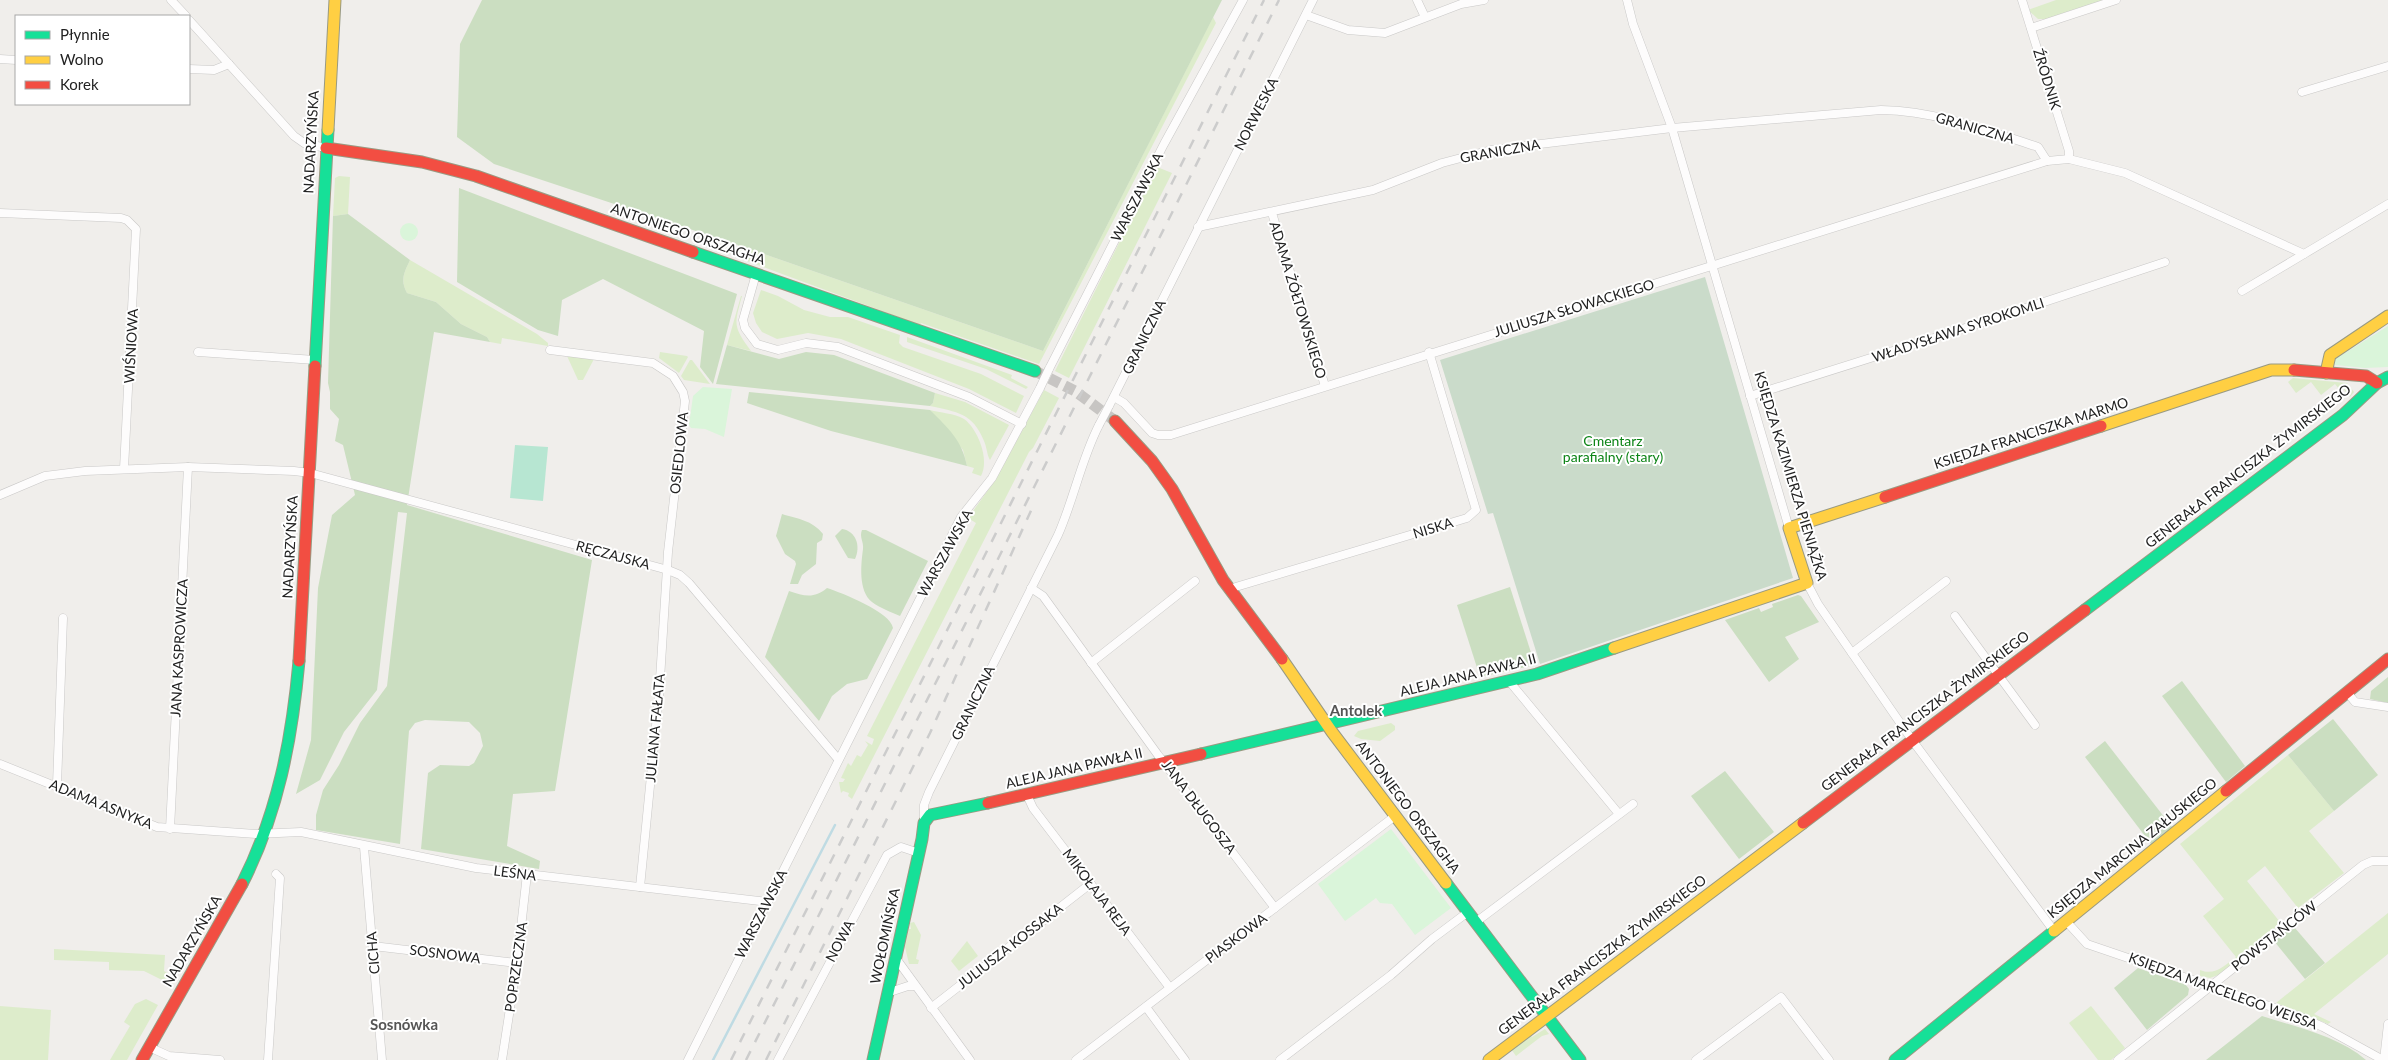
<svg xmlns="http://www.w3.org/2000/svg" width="2388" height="1060" viewBox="0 0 2388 1060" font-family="Lato,sans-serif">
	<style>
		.grass { fill: #ddeccb }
		.forest { fill: #cbdec1 }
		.cemetery { fill: #cadbca }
		.park { fill: #daf5da }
		.pitch { fill: #b7e6d2 }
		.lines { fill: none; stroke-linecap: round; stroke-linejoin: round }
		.stream { stroke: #bfdbe3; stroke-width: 2.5 }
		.secondary-tunnel { stroke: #c7c5c3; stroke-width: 11; stroke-dasharray: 11 5.5; stroke-linecap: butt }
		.street-casing { stroke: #c9c8c7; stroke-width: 9 }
		.fast-casing { stroke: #999a82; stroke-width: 13 }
		.slow-casing { stroke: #999a82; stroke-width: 13 }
		.jam-casing { stroke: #999a82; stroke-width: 13 }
		.street { stroke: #fdfcfc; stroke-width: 8 }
		.fast { stroke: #16e098; stroke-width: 11 }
		.slow { stroke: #ffcf43; stroke-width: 11 }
		.jam { stroke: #f24e42; stroke-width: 11 }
		.rail { stroke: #ccc; stroke-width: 2.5; stroke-dasharray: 10 10; stroke-linecap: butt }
		.street-bridge-casing { stroke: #c9c8c7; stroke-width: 9; stroke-linecap: butt }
		.street-bridge { stroke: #fdfcfc; stroke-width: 8 }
		.labels { text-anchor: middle; stroke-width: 4; stroke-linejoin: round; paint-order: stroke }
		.street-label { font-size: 14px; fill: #222; stroke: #fff }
		.park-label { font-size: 14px; fill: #0c8416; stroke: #fff }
		.neighbourhood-label { font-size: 15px; font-weight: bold; fill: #555; stroke: #fff }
	</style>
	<rect width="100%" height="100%" fill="#f0eeeb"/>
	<g class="grass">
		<polygon points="2056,0 2104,0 2046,19 2038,19 2028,10"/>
		<polygon points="1213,17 1216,23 1039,364 921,323 920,325 739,258 738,245 1043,351"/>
		<polygon points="1157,167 1172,173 1069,378 1055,371"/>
		<polygon points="339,176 350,177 348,214 333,216 335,178"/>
		<path d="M410 260 537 334 548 343V346L502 338 501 344 490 342 487 337 461 324 436 302 407 293C400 280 404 273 410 260Z"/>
		<polygon points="761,290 778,296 804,310 830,317 848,317 897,334 900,335 899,343 903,347 981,374 1024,396 1016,413 969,389 841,339 808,333 777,339 762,332 756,323 753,313"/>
		<path d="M741 296H742C734 325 733 326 751 351L727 345Z"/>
		<polygon points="907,337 1012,375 1011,378 1028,387 1026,389 986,369 907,342"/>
		<polygon points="660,352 687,356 688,357 679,373 659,358"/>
		<polygon points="567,356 594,359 583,380 578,380"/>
		<polygon points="690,360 692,360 710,384 684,380 681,376"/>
		<polygon points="2293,378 2347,383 2354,392 2350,397 2342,387 2339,389 2335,384 2321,395 2311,382 2296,393 2288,382"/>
		<polygon points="1044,390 1059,398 1033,448 1029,452 852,799 848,796 849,793 843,791 841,793 839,782 843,782 845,779 841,778 848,763 851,766 857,755 861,757 868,745 865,741 872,745 874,739 867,736 976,523 968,518 996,479"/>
		<path d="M935 393 965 402 1009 425 990 460C987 455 987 448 984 441 973 413 957 412 930 406L933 403Z"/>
		<path d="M930 410C940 413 954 413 964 419 978 429 990 460 981 476L972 473 974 468 967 466 963 450Z"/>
		<polygon points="1391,723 1395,726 1395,730 1380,741 1361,739 1354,736 1358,731"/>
		<path d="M2288 755 2334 811 2309 831 2344 873 2298 908 2265 866 2247 881 2280 922 2273 930 2221 974 2210 978 2200 976V970C2215 976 2224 966 2236 957L2203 916 2224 899 2180 844Z"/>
		<polygon points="2388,913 2388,954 2314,1014 2331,1022 2328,1024 2276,1003"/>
		<polygon points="914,922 921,935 916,959 919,960 918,964 909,964 905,947 909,929 911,929 910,923"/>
		<polygon points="967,941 978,956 959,971 951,961"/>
		<polygon points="54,949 165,955 164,971 174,977 172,981 164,981 144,971 109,970 109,962 54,960"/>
		<polygon points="146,999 158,1005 127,1060 110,1060 130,1026 124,1022 135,1004"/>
		<polygon points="0,1006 51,1010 48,1060 0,1060"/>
		<polygon points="2091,1006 2125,1048 2111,1060 2098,1060 2069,1023"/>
		<polygon points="1545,1029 1549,1034 1542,1036 1516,1056 1511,1049 1530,1035 1532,1037"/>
	</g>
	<g class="forest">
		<polygon points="482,0 1222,0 1043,351 738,245 494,164 457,137 460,44"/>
		<polygon points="459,188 737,294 713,384 700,367 704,331 603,279 562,300 558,336 538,330 457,282"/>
		<path d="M348 214 410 260C404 273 400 280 407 293L436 302 461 324 487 337 490 342 434 332 407 505 592 560 555 791 513 794 507 846 540 861 539 869 421 849 428 773 440 765 469 766 474 763 483 746 480 733 469 722 425 720 415 723 409 731 400 844 316 830V815L323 790 339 765 360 723 387 686 407 513 398 512 377 690 344 732 320 780 296 794 311 740 318 588 332 515 355 495 343 445 335 441 339 419 330 409V392L328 383 333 216Z"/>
		<polygon points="727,345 779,359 806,352 834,355 935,393 933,403 930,406 716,384"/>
		<path d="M749 392 930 410C948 428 962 440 967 466L831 431 747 403Z"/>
		<path d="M782 514C798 519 812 520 823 534L822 540 817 543 816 564 802 575 798 584H790L796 564 795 561 785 554 776 536Z"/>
		<path d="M842 529C856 531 861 546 855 559L848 558 835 536Z"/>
		<path d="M862 530H866L928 561 900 616C891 612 880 608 872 602 858 591 861 564 863 549 864 542 859 537 862 530Z"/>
		<polygon points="1510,587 1535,665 1480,677 1457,605"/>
		<path d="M827 588C842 593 891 612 893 628L867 679 847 684 832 696 819 721 765 657 789 591C804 596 814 599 827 588Z"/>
		<polygon points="1798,595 1801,596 1819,622 1785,637 1799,659 1769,682 1725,620 1759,608 1761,612 1773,607 1772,604"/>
		<polygon points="2388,677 2388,703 2370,699 2371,691"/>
		<polygon points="2182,681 2245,766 2226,782 2162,696"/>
		<polygon points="2333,719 2378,775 2334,811 2288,755"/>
		<polygon points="2105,741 2172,827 2151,844 2085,757"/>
		<polygon points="1725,771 1774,832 1739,859 1691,796"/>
		<polygon points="2295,928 2325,963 2305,979 2274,941 2286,931"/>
		<polygon points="2138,968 2186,985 2189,989 2188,995 2147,1030 2114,988"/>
		<path d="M2262 1016C2296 1027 2338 1036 2366 1060H2206Z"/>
	</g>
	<polygon class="cemetery" points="1705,277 1793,578 1540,664 1493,513 1488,514 1440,360"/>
	<g class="park">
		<circle cx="409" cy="232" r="9"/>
		<polygon points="2388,326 2388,367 2365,368 2335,365 2334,360"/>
		<polygon points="703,387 732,389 724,437 705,429 691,428 689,425 693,396"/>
		<polygon points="1391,829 1451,908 1415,935 1392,904 1380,903 1376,898 1345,921 1318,884"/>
	</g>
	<polygon class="pitch" points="515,445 548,447 543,501 510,498"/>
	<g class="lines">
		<polyline class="stream" points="713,1060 835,825"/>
		<polyline class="secondary-tunnel" points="1035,371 1075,391 1115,421"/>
		<g class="street-casing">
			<g id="street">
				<polyline points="171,0 186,16"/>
				<polyline points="1417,0 1425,17"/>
				<polyline points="1627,0 1633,24 1672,128 1789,528"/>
				<polyline points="2022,0 2069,151 2069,159"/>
				<polyline points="1306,15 1348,30 1385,33 1461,4 1484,0"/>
				<polyline points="189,20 294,136 304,143 326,148"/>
				<polyline points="2031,28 2116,0"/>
				<polyline points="0,59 16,60"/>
				<polyline points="189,69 214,70 229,64"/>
				<polyline points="2302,92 2388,66"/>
				<polyline points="0,213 121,218 127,220 136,229 124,469"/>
				<polyline points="1272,213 1325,386"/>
				<path d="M1198 227 1373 190 1442 163 1491 150 1672 128 1881 110C1936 111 1986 130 2038 147L2047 161 2069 159 2125 173 2304 254 2388 204"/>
				<polyline points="756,274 743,320 745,328 757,344 778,350 806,343 838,347 969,397 1022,424"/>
				<polyline points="2242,291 2304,254"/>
				<polyline points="550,350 653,363 673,376 683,392 685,401 668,552 659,695 640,887"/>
				<polyline points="198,352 315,360"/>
				<polyline points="1049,369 1164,144 1243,0"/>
				<polyline points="1750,396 1953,332 2165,262"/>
				<polyline points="1114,397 1124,403 1152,433 1158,435 1171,435 2047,161"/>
				<polyline points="1109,406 1313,0"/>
				<polyline points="0,495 45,476 85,471 188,467 294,471 310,473 668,570 680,575 689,583 838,759"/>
				<polyline points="1807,583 1818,604 1912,740 2054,931"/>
				<polyline points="1031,588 1043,596 1158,755 1275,908"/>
				<polyline points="1229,589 1467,518 1476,510 1429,352"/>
				<polyline points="1955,616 2035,725"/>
				<polyline points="1852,653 1946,581"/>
				<polyline points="1091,663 1195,581"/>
				<polyline points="1509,681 1619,814"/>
				<polyline points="2347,692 2355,702 2388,707"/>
				<polyline points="0,764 157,827 256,834 301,832 476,868 768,902"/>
				<polyline points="57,785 63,618"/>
				<polyline points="1027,795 1033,808 1170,988"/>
				<path d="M924 819V805L929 792 1058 535C1074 499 1081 460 1099 425"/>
				<polyline points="170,829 188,467"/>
				<polyline points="364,847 382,1060"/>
				<polyline points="2066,921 2087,944 2301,1017 2323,1027 2383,1060"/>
				<polyline points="1476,922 1633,804"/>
				<polyline points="373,946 517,963"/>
				<polyline points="895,957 970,1060"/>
				<polyline points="887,993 908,986 914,986"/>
				<polyline points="1146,1007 1185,1060"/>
				<polyline points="931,1008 1090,884"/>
				<polyline points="149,1047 169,1056 220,1060"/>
				<polyline points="268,1060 280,878 276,874"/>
				<polyline points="502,1060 517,963 527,874"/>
				<polyline points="688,1060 961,517 992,478 1040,388"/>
				<polyline points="778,1060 878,872 887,855 901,847 919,853"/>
				<polyline points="1076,1060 1395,816"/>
				<polyline points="1280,1060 1391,975 1432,939 1468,912"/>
				<polyline points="1696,1060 1781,997 1829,1060"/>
				<polyline points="2118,1060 2363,865 2372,861 2388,861"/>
				<polyline points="2384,1060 2388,1024"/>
			</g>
		</g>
		<g class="fast-casing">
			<g id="fast">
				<polyline points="693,252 1035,371"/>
				<polyline points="315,366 328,130"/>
				<polyline points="2085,610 2343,415 2377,383 2388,377"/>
				<polyline points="1201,754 1537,674 1614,648"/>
				<polyline points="1446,883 1580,1060"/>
				<path d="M242 884C278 813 292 739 299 661"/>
				<polyline points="873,1060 922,839 924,823 930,815 988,803"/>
				<polyline points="1895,1060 2054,931"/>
			</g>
		</g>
		<g class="slow-casing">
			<g id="slow">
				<polyline points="328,130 335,0"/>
				<polyline points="2326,373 2330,355 2388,316"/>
				<polyline points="2101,426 2271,370 2294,370"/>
				<polyline points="1614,648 1807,583 1789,528 1885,497"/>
				<polyline points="1282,659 1332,732 1446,883"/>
				<polyline points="2054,931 2226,791"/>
				<polyline points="1489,1060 1803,823"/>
			</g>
		</g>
		<g class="jam-casing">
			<g id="jam">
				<polyline points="326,148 422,162 476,176 693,252"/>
				<polyline points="2294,370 2366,376 2377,383"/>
				<polyline points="1115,421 1152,461 1172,489 1223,580 1282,659"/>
				<polyline points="1885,497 2101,426"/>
				<polyline points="299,661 315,366"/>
				<polyline points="2226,791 2388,659"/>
				<polyline points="988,803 1201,754"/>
				<polyline points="1803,823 2085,610"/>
				<polyline points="142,1060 242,884"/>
			</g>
		</g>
		<use href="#street" class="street"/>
		<use href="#fast" class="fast"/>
		<use href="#slow" class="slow"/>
		<use href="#jam" class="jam"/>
		<g class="rail">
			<polyline points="731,1060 1264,0"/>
			<polyline points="746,1060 1279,0"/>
			<polyline points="766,1060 930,733 1034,504"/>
		</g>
		<g class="street-bridge-casing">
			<g id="street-bridge">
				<polyline points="1040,388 1049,369"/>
				<polyline points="1099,425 1109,406"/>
			</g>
		</g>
		<use href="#street-bridge" class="street-bridge"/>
	</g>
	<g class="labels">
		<g class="street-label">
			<text transform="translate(2047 79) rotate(73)" y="5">ŹRÓDNIK</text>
			<text transform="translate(1256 114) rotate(-63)" y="5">NORWESKA</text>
			<text transform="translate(1975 128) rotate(16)" y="5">GRANICZNA</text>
			<text transform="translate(311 142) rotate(-87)" y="5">NADARZYŃSKA</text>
			<text transform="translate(1500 151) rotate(-10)" y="5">GRANICZNA</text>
			<text transform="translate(1137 197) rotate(-63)" y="5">WARSZAWSKA</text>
			<text transform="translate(688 234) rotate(19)" y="5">ANTONIEGO ORSZAGHA</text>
			<text transform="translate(1298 300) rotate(73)" y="5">ADAMA ŻÓŁTOWSKIEGO</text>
			<text transform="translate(1574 308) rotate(-17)" y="5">JULIUSZA SŁOWACKIEGO</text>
			<text transform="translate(1958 330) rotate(-18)" y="5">WŁADYSŁAWA SYROKOMLI</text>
			<text transform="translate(1144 337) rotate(-64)" y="5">GRANICZNA</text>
			<text transform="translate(131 346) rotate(-87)" y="5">WIŚNIOWA</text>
			<text transform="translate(2031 433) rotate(-18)" y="5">KSIĘDZA FRANCISZKA MARMO</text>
			<text transform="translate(679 453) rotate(-84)" y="5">OSIEDLOWA</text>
			<text transform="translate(2248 466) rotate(-38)" y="5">GENERAŁA FRANCISZKA ŻYMIRSKIEGO</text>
			<text transform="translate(1791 476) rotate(73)" y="5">KSIĘDZA KAZIMIERZA PIENIĄŻKA</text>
			<text transform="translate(1433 528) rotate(-17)" y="5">NISKA</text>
			<text transform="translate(290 547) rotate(-87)" y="5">NADARZYŃSKA</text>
			<text transform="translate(945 553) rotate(-61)" y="5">WARSZAWSKA</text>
			<text transform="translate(613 555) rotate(15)" y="5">RĘCZAJSKA</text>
			<text transform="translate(179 648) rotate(-87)" y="5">JANA KASPROWICZA</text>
			<text transform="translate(1468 675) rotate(-14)" y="5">ALEJA JANA PAWŁA II</text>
			<text transform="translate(973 703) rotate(-64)" y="5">GRANICZNA</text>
			<text transform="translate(1925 711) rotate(-37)" y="5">GENERAŁA FRANCISZKA ŻYMIRSKIEGO</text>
			<text transform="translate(655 728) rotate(-85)" y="5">JULIANA FAŁATA</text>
			<text transform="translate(1074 768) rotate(-13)" y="5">ALEJA JANA PAWŁA II</text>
			<text transform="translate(101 804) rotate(22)" y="5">ADAMA ASNYKA</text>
			<text transform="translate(1199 807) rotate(53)" y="5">JANA DŁUGOSZA</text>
			<text transform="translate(1408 807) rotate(53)" y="5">ANTONIEGO ORSZAGHA</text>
			<text transform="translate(2132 848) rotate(-39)" y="5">KSIĘDZA MARCINA ZAŁUSKIEGO</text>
			<text transform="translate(515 873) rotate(7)" y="5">LEŚNA</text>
			<text transform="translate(1097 892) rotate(53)" y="5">MIKOŁAJA REJA</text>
			<text transform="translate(761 914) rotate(-63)" y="5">WARSZAWSKA</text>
			<text transform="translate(885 936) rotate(-78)" y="5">WOŁOMIŃSKA</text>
			<text transform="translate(2274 936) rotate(-38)" y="5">POWSTAŃCÓW</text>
			<text transform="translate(1236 938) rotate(-37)" y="5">PIASKOWA</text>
			<text transform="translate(192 941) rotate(-60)" y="5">NADARZYŃSKA</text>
			<text transform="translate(840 941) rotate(-62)" y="5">NOWA</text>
			<text transform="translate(1010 946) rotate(-38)" y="5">JULIUSZA KOSSAKA</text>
			<text transform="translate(373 953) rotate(-95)" y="5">CICHA</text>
			<text transform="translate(445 954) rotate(7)" y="5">SOSNOWA</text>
			<text transform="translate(1602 955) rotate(-37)" y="5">GENERAŁA FRANCISZKA ŻYMIRSKIEGO</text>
			<text transform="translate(516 967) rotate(-82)" y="5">POPRZECZNA</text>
			<text transform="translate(2223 991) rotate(20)" y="5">KSIĘDZA MARCELEGO WEISSA</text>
		</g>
		<g class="park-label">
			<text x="1613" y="446">Cmentarz<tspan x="1613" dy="16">parafialny (stary)</tspan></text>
		</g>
		<g class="neighbourhood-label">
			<text x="1356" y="716">Antolek</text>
			<text x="404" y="1030">Sosnówka</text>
		</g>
	</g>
	<rect x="15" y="15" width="175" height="90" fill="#ffffff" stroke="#a7a7a7"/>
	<rect x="25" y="31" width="25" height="8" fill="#16e098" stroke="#a7a7a7"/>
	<text x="60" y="40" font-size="15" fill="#222222">Płynnie</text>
	<rect x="25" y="56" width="25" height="8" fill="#ffcf43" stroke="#a7a7a7"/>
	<text x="60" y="65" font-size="15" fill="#222222">Wolno</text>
	<rect x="25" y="81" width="25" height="8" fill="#f24e42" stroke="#a7a7a7"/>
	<text x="60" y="90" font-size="15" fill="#222222">Korek</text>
</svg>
